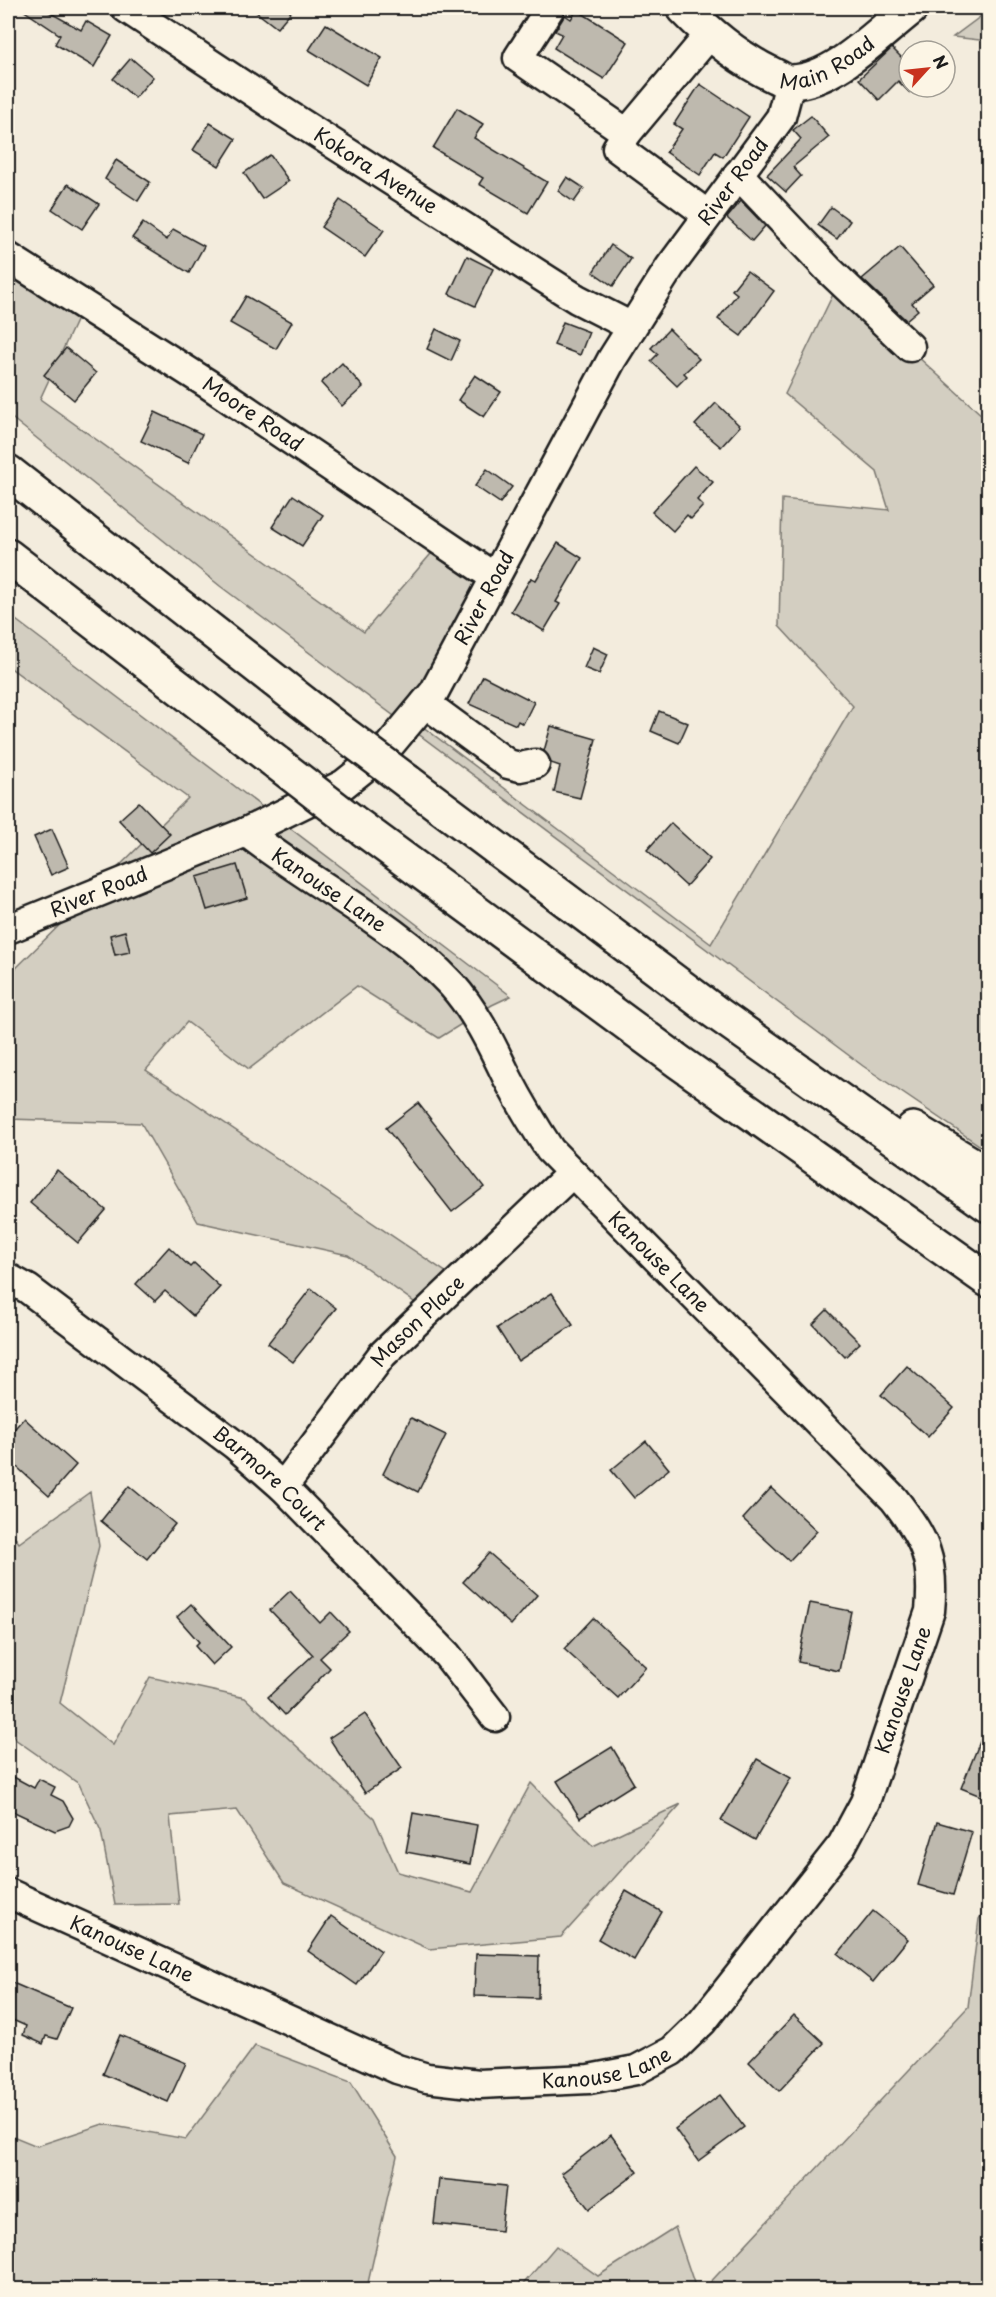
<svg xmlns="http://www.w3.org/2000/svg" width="996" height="2297" viewBox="0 0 996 2297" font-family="'Playpen Sans',sans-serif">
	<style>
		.green { fill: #d3cec1; stroke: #78756e; stroke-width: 1.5 }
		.building { fill: #beb9ae; stroke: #1c1c1c; stroke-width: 1.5 }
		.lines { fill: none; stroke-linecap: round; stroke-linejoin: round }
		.minor-casing { stroke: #1c1c1c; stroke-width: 33 }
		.major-casing { stroke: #1c1c1c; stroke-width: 38 }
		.highway-casing { stroke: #1c1c1c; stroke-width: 38 }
		.minor { stroke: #fcf5e5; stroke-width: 28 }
		.major { stroke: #fcf5e5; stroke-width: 33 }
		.highway { stroke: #fcf5e5; stroke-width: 33 }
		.highway-bridge-casing { stroke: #1c1c1c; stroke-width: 38; stroke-linecap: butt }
		.highway-bridge { stroke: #fcf5e5; stroke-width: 33 }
		.labels { text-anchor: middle; stroke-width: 4.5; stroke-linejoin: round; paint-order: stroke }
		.street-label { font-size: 20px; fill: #1c1c1c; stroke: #fcf5e5 }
	</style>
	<rect width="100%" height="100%" fill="#f3ecdd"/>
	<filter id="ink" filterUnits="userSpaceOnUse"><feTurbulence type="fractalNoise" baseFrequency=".0167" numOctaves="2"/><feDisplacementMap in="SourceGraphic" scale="12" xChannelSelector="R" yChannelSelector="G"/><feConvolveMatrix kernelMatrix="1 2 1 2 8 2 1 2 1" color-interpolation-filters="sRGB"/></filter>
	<g filter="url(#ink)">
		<g class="green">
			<polygon points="988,11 988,41 953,37"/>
			<polygon points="8,256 83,306 40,399 364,632 436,548 498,586 422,726 711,944 853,706 779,626 782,499 889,510 877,472 785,394 838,284 984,417 988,413 988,1151 863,1066 220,586 8,415"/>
			<polygon points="8,614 511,996 492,1005 439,1038 357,986 249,1069 187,1022 146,1070 459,1281 431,1314 348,1255 198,1222 141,1123 8,1119 8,976 188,798 8,666"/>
			<polygon points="90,1492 99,1546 60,1703 113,1745 150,1677 245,1698 374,1818 398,1872 472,1892 531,1783 593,1846 681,1804 561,1937 429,1949 284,1883 237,1810 170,1816 179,1904 115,1905 101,1831 79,1784 15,1739 8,1725 8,1528 19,1543"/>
			<polygon points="988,1905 988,2289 704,2289 968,2007 979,1919"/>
			<polygon points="255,2046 351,2082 397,2156 367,2287 372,2289 8,2289 8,2134 37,2146 103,2124 186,2139"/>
			<polygon points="675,2227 696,2289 519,2289 556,2246 598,2276"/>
		</g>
		<g class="building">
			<polygon points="20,8 42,8 81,30 86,21 112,36 94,67 55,44 60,35"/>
			<polygon points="251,8 294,8 277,28"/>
			<polygon points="577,10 628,42 604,79 554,48 562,34 555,31 565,15 571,19"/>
			<polygon points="326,24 382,58 366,85 309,50"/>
			<polygon points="892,48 909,65 909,92 898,81 879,100 859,79"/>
			<polygon points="131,58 153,77 135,98 113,79"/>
			<polygon points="700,84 749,117 723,157 715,152 700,175 666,152 682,129 674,124"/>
			<polygon points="457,108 483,124 474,138 547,182 528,213 479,184 483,178 433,148"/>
			<polygon points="811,116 829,137 793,167 801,176 786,192 767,175 801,139 793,130"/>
			<polygon points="210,123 236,139 219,166 193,150"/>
			<polygon points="270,155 289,181 262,199 244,173"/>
			<polygon points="116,160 150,182 138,201 105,179"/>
			<polygon points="567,177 584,188 574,202 558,191"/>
			<polygon points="68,184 99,204 82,229 52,209"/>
			<polygon points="340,200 384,230 365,257 321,227"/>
			<polygon points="741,201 765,226 752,241 727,218"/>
			<polygon points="831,207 850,221 837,239 818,225"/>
			<polygon points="143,223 167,240 173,229 204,246 189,273 132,238"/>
			<polygon points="611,245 631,259 613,286 593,272"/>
			<polygon points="900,247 933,285 912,303 918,310 906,320 862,279"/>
			<polygon points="467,256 493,269 475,306 449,294"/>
			<polygon points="747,271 774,291 741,336 718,319 737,294 732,290"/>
			<polygon points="246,296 292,322 276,349 230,323"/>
			<polygon points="563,322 589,332 580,355 554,345"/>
			<polygon points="436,329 460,341 451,361 427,349"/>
			<polygon points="669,329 699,359 684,373 687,376 677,386 651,361 658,354 651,348"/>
			<polygon points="66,348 96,373 74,400 44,375"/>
			<polygon points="342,363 363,387 342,406 321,383"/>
			<polygon points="475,375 501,392 484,417 458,400"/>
			<polygon points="716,403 740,426 721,447 695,425"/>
			<polygon points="155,412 202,434 188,463 141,441"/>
			<polygon points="694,466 713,482 697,500 703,506 691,519 687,515 673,531 652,512"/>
			<polygon points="487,469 512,487 500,503 475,486"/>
			<polygon points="293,495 323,515 302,546 272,527"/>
			<polygon points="558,543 582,558 556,602 560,604 544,631 511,611 531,578 536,580"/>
			<polygon points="593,647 608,654 599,674 584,668"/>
			<polygon points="483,676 534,702 523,724 518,721 516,725 469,704"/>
			<polygon points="659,711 688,723 679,743 651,731"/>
			<polygon points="551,726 596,739 580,798 554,792 560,766 551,763 544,751"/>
			<polygon points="139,802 170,834 150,853 119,820"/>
			<polygon points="671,823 710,859 686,886 647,850"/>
			<polygon points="52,829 69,867 51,875 34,837"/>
			<polygon points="237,865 247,898 207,910 197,877"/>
			<polygon points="125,931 130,952 115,955 110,935"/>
			<polygon points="418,1103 484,1187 452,1212 386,1128"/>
			<polygon points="57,1170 106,1210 78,1243 30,1203"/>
			<polygon points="169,1247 190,1267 194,1263 220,1287 193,1316 165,1291 155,1301 136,1284"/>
			<polygon points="311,1288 336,1308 293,1362 268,1343"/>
			<polygon points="552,1293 573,1325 518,1361 497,1328"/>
			<polygon points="827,1310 860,1343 845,1357 813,1324"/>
			<polygon points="907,1366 954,1408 928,1437 881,1395"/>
			<polygon points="24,1418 76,1465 49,1496 8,1459 8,1436"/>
			<polygon points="411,1418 446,1435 418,1492 383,1474"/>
			<polygon points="646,1441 669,1469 634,1498 611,1470"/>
			<polygon points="129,1486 175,1524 147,1559 101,1521"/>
			<polygon points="771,1488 817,1531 789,1561 743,1519"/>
			<polygon points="489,1553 537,1595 511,1625 463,1582"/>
			<polygon points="290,1591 320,1623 331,1612 349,1631 320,1658 330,1668 285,1715 268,1697 313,1655 270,1610"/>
			<polygon points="810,1603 851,1611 839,1671 798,1662"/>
			<polygon points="191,1604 231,1647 212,1665 195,1646 199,1642 177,1617"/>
			<polygon points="593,1618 646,1667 618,1698 564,1649"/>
			<polygon points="365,1714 402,1768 365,1793 329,1738"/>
			<polygon points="988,1722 988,1799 961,1788"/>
			<polygon points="612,1747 634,1784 580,1818 557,1781"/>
			<polygon points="757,1759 791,1778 755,1840 721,1821"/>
			<polygon points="8,1774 34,1788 39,1779 55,1787 51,1795 63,1801 73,1818 69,1826 55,1831 8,1809"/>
			<polygon points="413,1813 477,1825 470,1864 406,1852"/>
			<polygon points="937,1822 972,1832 953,1895 918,1885"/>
			<polygon points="626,1891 662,1912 634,1960 598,1939"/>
			<polygon points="873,1911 908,1939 873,1982 838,1954"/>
			<polygon points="331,1916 381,1951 357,1985 308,1951"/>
			<polygon points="476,1954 539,1956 538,1998 474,1996"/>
			<polygon points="8,1981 71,2008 57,2039 46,2036 43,2044 23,2035 26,2026 8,2018"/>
			<polygon points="794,2015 824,2043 779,2091 749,2062"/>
			<polygon points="120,2035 186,2063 168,2102 103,2074"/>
			<polygon points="720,2095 744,2127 698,2161 675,2129"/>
			<polygon points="611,2135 638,2172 589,2209 561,2173"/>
			<polygon points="439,2179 506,2186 501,2231 434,2224"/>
		</g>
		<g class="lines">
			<g class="minor-casing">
				<g id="minor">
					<path id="s1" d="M126 8 282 111 577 299 632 327"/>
					<polyline points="550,8 518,58 627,133 709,35"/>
					<polyline points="627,133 617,148 708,215"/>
					<polyline points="738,174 829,270 910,347"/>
					<path id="s2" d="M8 257 208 384 494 577"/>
					<polyline points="425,703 508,764 520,767 535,764"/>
					<path id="s3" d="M8 929 246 832 344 784 384 752 434 692 612 359 670 267 781 117 790 83"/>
					<path id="s4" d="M8 1278 28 1289 235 1445 283 1487 447 1655 495 1717"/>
					<path id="s5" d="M283 1487 382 1355 572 1173"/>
					<path id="s6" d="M8 1893 397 2069 427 2078 479 2084 589 2079 636 2070 672 2051 702 2022 842 1845 865 1802 930 1611C935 1559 925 1539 894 1499L550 1150C535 1127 521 1104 508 1079 492 1046 477 1013 452 985 393 922 313 885 246 832"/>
				</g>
			</g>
			<g class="major-casing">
				<g id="major">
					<path id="s7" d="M684 8C711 36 739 59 775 76 780 78 786 83 792 82 836 80 878 33 911 8"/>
				</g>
			</g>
			<g class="highway-casing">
				<g id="highway">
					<polyline points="8,472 332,725"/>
					<polyline points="8,556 277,763"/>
					<polyline points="408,782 715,1012 988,1205"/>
					<polyline points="352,821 679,1062 988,1280"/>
					<polyline points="913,1129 988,1174"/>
				</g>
			</g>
			<use href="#minor" class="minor"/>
			<use href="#major" class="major"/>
			<use href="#highway" class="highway"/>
			<g class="highway-bridge-casing">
				<g id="highway-bridge">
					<polyline points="332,725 408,782"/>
					<polyline points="277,763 352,821"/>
				</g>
			</g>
			<use href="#highway-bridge" class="highway-bridge"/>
		</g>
	</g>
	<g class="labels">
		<g class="street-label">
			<text dy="7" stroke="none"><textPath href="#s7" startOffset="172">Main Road</textPath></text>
			<text dy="7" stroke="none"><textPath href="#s1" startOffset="298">Kokora Avenue</textPath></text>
			<text dy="7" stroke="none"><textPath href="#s3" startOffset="1088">River Road</textPath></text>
			<text dy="7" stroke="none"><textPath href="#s2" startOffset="291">Moore Road</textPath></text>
			<text dy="7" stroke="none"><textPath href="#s3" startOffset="602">River Road</textPath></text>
			<text transform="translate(329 890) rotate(34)" y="7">Kanouse Lane</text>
			<text dy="7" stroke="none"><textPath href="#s3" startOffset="98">River Road</textPath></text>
			<text transform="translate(659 1262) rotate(45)" y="7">Kanouse Lane</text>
			<text dy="7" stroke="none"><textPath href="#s5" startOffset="214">Mason Place</textPath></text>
			<text dy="7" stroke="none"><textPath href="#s4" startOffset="330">Barmore Court</textPath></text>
			<text dy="7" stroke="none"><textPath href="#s6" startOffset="1144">Kanouse Lane</textPath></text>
			<text dy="7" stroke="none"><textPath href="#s6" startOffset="136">Kanouse Lane</textPath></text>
			<text dy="7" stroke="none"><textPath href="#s6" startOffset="640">Kanouse Lane</textPath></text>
		</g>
	</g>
	<rect width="996" height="2297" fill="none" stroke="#fcf5e5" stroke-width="30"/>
	<rect x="15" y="15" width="966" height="2267" fill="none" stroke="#1c1c1c" stroke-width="2" filter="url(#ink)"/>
	<g transform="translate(927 69) rotate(63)"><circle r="28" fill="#fcf5e5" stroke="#a29e95" stroke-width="1.5"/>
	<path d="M0-4.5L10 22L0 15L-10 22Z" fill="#c8321e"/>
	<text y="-9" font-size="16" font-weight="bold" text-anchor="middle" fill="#1c1c1c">N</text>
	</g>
</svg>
